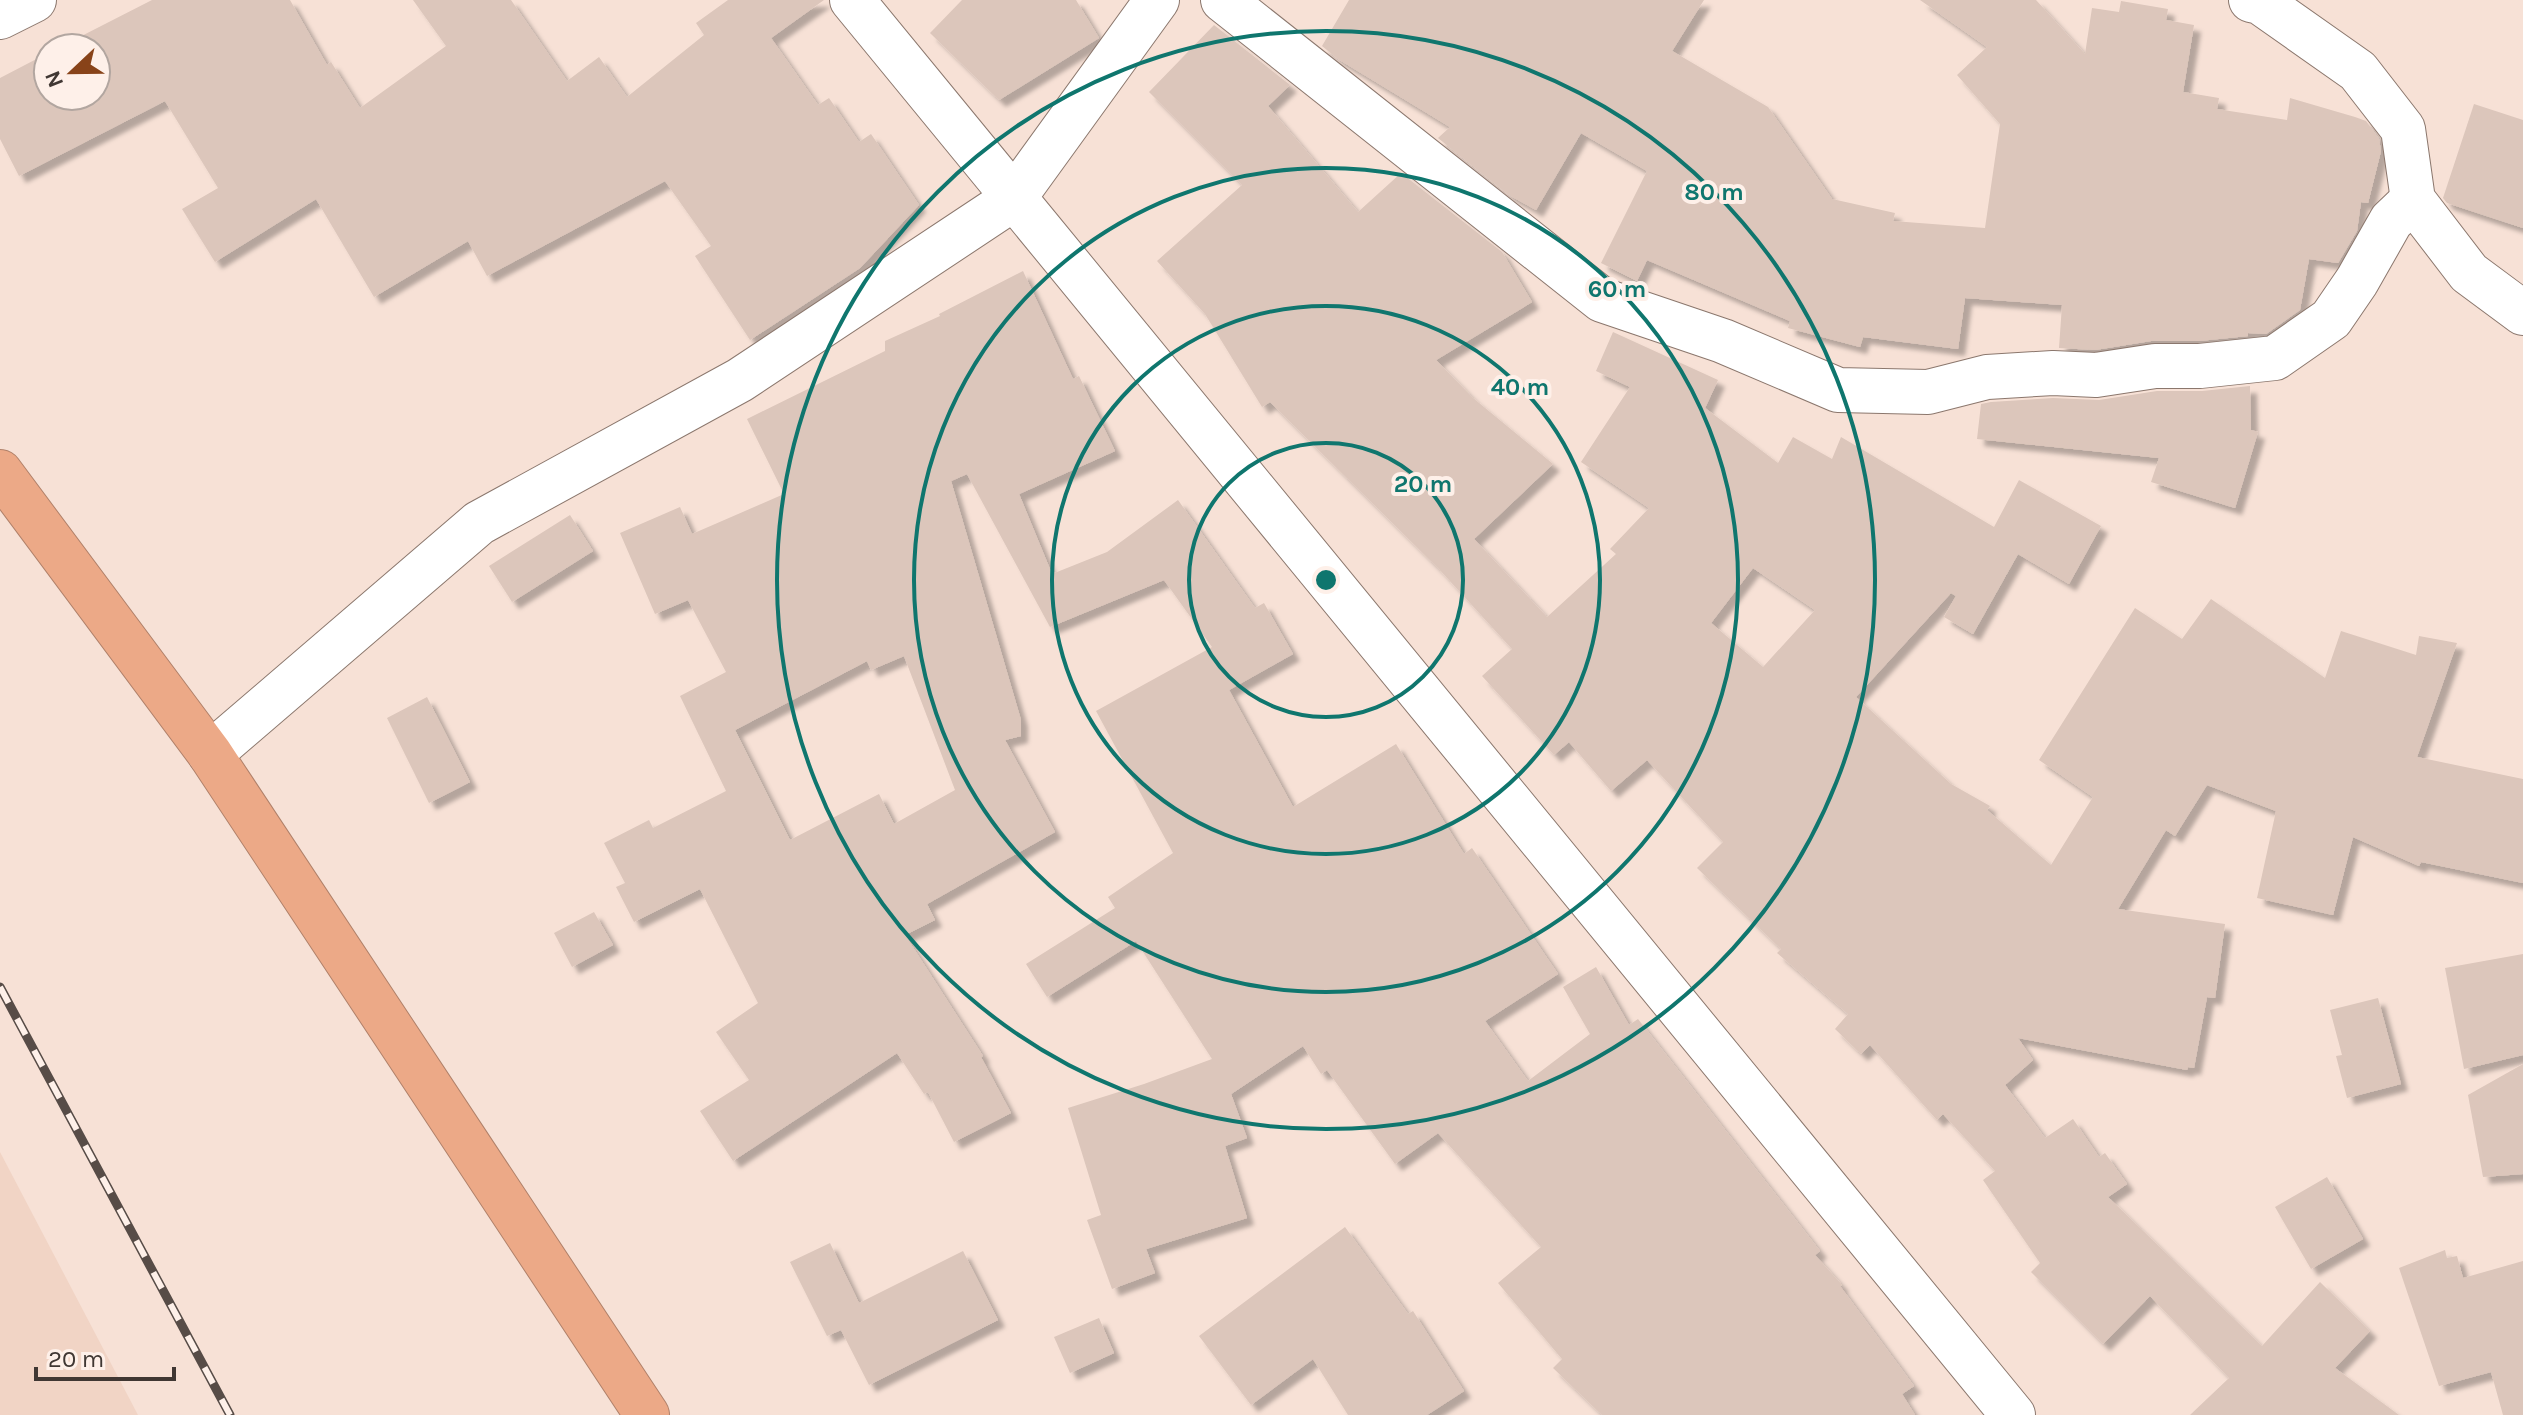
<svg xmlns="http://www.w3.org/2000/svg" width="2523" height="1415" viewBox="0 0 2523 1415" font-family="Karla,sans-serif">
	<style>
		.built { fill: #f1d4c5 }
		.building { fill: #dcc6bb; fill-rule: evenodd; filter: url(#shadow) }
		.lines { fill: none; stroke-linecap: round; stroke-linejoin: round }
		.street-casing { stroke: #8b776d; stroke-width: 46 }
		.secondary-casing { stroke: #8b776d; stroke-width: 46 }
		.highway-casing { stroke: #b0816a; stroke-width: 46 }
		.street { stroke: #fff; stroke-width: 44 }
		.secondary { stroke: #fff; stroke-width: 44 }
		.highway { stroke: #eca987; stroke-width: 44 }
		.rail-casing { stroke: #574c47; stroke-width: 9 }
		.rail { stroke: #fef0e9; stroke-width: 6; stroke-dasharray: 18; stroke-linecap: butt }
		.ring { fill: none; stroke: #0f766e; stroke-width: 4 }
		.centre { fill: #0f766e; stroke: #fef0e9; stroke-width: 4 }
		.ring-label { font-size: 24px; text-anchor: middle; font-weight: bold; fill: #0f766e; stroke: #fef0e9; stroke-width: 8; stroke-linejoin: round; paint-order: stroke }
	</style>
	<defs>
		<filter id="shadow"><feDropShadow dx="7" dy="7" stdDeviation="2" flood-color="#0004"/></filter>
	</defs>
	<rect width="100%" height="100%" fill="#f7e1d6"/>
	<polygon class="built" points="0,1152 138,1415 0,1415"/>
	<g class="building">
		<polygon points="152,0 290,0 327,65 331,62 360,108 446,46 413,0 511,0 567,81 599,57 627,97 704,35 696,23 728,0 824,0 771,38 818,105 829,98 859,142 871,134 919,205 860,268 750,340 695,256 711,246 665,181 487,276 468,241 374,297 316,199 215,262 182,209 218,188 165,101 19,176 0,139 0,78 48,53 48,96 96,96 96,48 58,48"/>
		<polygon points="962,0 1076,0 1099,38 999,100 930,33"/>
		<polygon points="1349,0 1704,0 1672,51 1768,107 1832,199 1895,213 1893,221 1985,228 2000,124 1957,75 1987,47 1920,0 2036,0 2085,54 2092,8 2119,12 2121,1 2168,9 2166,20 2194,25 2183,92 2219,98 2217,109 2287,120 2290,98 2355,117 2366,121 2379,139 2381,151 2368,203 2361,202 2357,231 2338,263 2309,259 2300,310 2266,334 2248,333 2248,336 2199,341 2151,341 2095,350 2059,348 2062,305 1965,298 1958,349 1863,337 1860,347 1788,328 1790,321 1647,260 1637,281 1601,263 1647,171 1581,133 1536,210 1509,195 1438,138 1450,127 1338,59 1322,46"/>
		<path d="M1214 25 1290 85 1268 106 1358 212 1401 173 1502 252 1532 302 1436 360 1473 398 1553 464 1474 539 1547 617 1616 554 1610 549 1649 508 1581 462 1630 387 1596 371 1613 332 1718 380 1705 408 1778 463 1793 437 1832 459 1841 437 1994 527 2019 480 2101 526 2069 584 2018 554 1973 634 1944 617 1956 596 1951 593 1856 697 1951 784 1990 806 1987 810 2051 865 2093 797 2039 760 2135 608 2182 639 2211 599 2325 678 2341 631 2416 655 2419 636 2457 643 2417 757 2523 779V883L2421 862 2419 866 2353 837 2333 915 2257 898 2276 811 2207 785 2175 836 2166 830 2118 909 2225 924 2215 998 2207 997 2194 1068 2188 1067 2187 1070 2018 1038 2033 1060 2005 1085 2045 1138 2073 1119 2099 1157 2105 1153 2127 1184 2108 1197 2262 1346 2320 1282 2370 1331 2335 1368 2399 1415H2190L2229 1378 2150 1296 2103 1344 2031 1272 2040 1263 1983 1180 1995 1171 1943 1114 1937 1120 1870 1045 1861 1054 1835 1029 1848 1014 1777 953 1781 949 1697 868 1723 842 1647 760 1611 791 1569 742 1554 755 1482 676 1512 649 1439 569 1270 402 1262 407 1205 314 1157 261 1242 185 1149 92ZM1753 568 1815 610 1763 667 1711 623Z"/>
		<polygon points="2474,104 2523,120 2523,228 2447,203 2443,198"/>
		<path d="M1023 271 1073 379 1079 376 1115 451 1019 494 1052 574 1107 552 1178 500 1255 608 1264 603 1293 654 1229 690 1293 807 1396 744 1464 854 1472 848 1558 974 1485 1021 1528 1081 1590 1034 1563 987 1596 967 1629 1025 1638 1019 1820 1251 1815 1255 1842 1285 1840 1286 1914 1386 1902 1394 1915 1415H1602L1553 1368 1562 1359 1498 1283 1541 1247 1438 1133 1395 1164 1327 1070 1321 1074 1303 1046 1231 1094 1247 1138 1225 1146 1247 1218 1146 1249 1155 1273 1112 1289 1087 1220 1101 1215 1068 1108 1144 1084 1212 1059 1136 941 1047 997 1026 964 1115 908 1108 897 1173 853 1096 711 1212 647 1164 580 1050 627 967 474 951 481 1021 720V736L1005 740 1055 832 927 904 935 920 905 935 983 1056 981 1057 1011 1113 954 1142 928 1092 924 1094 897 1053 733 1161 700 1111 749 1080 716 1032 758 1003 700 889 634 922 616 887 625 883 604 843 649 820 653 828 726 791 680 696 726 672 688 600 655 614 620 533 680 507 692 534 784 494 747 419 885 351V341L940 316 939 314ZM904 656 955 790 894 824 879 794 790 840 735 730 867 661 871 670Z"/>
		<polygon points="2250,386 2251,430 2258,432 2235,508 2151,482 2159,458 1977,439 1981,404 1991,402 2053,398 2099,400 2157,391 2202,391"/>
		<polygon points="570,515 593,551 512,602 489,566"/>
		<polygon points="427,697 470,782 429,803 387,718"/>
		<polygon points="594,912 613,945 572,967 554,933"/>
		<polygon points="2523,954 2523,1055 2464,1069 2445,968"/>
		<polygon points="2378,998 2401,1084 2347,1098 2336,1056 2342,1055 2330,1010"/>
		<polygon points="2523,1064 2523,1174 2483,1177 2468,1095"/>
		<polygon points="2327,1177 2363,1239 2311,1269 2275,1207"/>
		<polygon points="1345,1227 1408,1314 1413,1311 1464,1391 1427,1415 1348,1415 1313,1359 1251,1405 1199,1336"/>
		<polygon points="830,1243 859,1303 963,1251 998,1320 869,1385 841,1330 827,1336 790,1262"/>
		<polygon points="2445,1250 2447,1258 2457,1256 2463,1278 2523,1261 2523,1415 2503,1415 2491,1372 2439,1386 2399,1268"/>
		<polygon points="1099,1318 1114,1353 1070,1373 1054,1337"/>
	</g>
	<g class="lines">
		<g class="street-casing">
			<g id="street">
				<polyline points="1223,0 1602,300 1723,341 1838,390 1928,392 1987,377 2053,373 2096,375 2155,366 2200,366 2275,358 2331,319 2357,281 2391,221 2413,200"/>
				<polyline points="2251,0 2260,2 2358,71 2403,129 2413,200 2469,273 2523,313"/>
				<polyline points="0,17 34,0"/>
				<polyline points="210,754 479,523 740,380 1013,199 1157,0"/>
			</g>
		</g>
		<g class="secondary-casing">
			<polyline id="secondary" points="852,0 2013,1415"/>
		</g>
		<g class="highway-casing">
			<polyline id="highway" points="0,472 210,754 647,1415"/>
		</g>
		<use href="#street" class="street"/>
		<use href="#secondary" class="secondary"/>
		<use href="#highway" class="highway"/>
		<g class="rail-casing">
			<polyline id="rail" points="0,987 230,1415"/>
		</g>
		<use href="#rail" class="rail"/>
	</g>
	<g class="ring">
		<circle cx="1326" cy="580" r="137"/>
		<circle cx="1326" cy="580" r="274"/>
		<circle cx="1326" cy="580" r="412"/>
		<circle cx="1326" cy="580" r="549"/>
	</g>
	<circle cx="1326" cy="580" r="12" class="centre"/>
	<g class="ring-label">
		<text x="1714" y="200">80 m</text>
		<text x="1617" y="297">60 m</text>
		<text x="1520" y="395">40 m</text>
		<text x="1423" y="492">20 m</text>
	</g>
	<g transform="translate(72 72) rotate(248)"><circle r="38" fill="#fef0e9" stroke="#b2a6a0" stroke-width="2"/>
	<path d="M0-6L14 30L0 20L-14 30Z" fill="#884319"/>
	<text y="-12" font-size="22" font-weight="bold" text-anchor="middle" fill="#403733">N</text>
	</g>
	<path d="M36 1367v12h138v-12" fill="none" stroke="#403733" stroke-width="4"/>
	<text x="48" y="1367" font-size="24" fill="#403733" stroke="#fef0e9" stroke-width="6" paint-order="stroke">20 m</text>
</svg>
